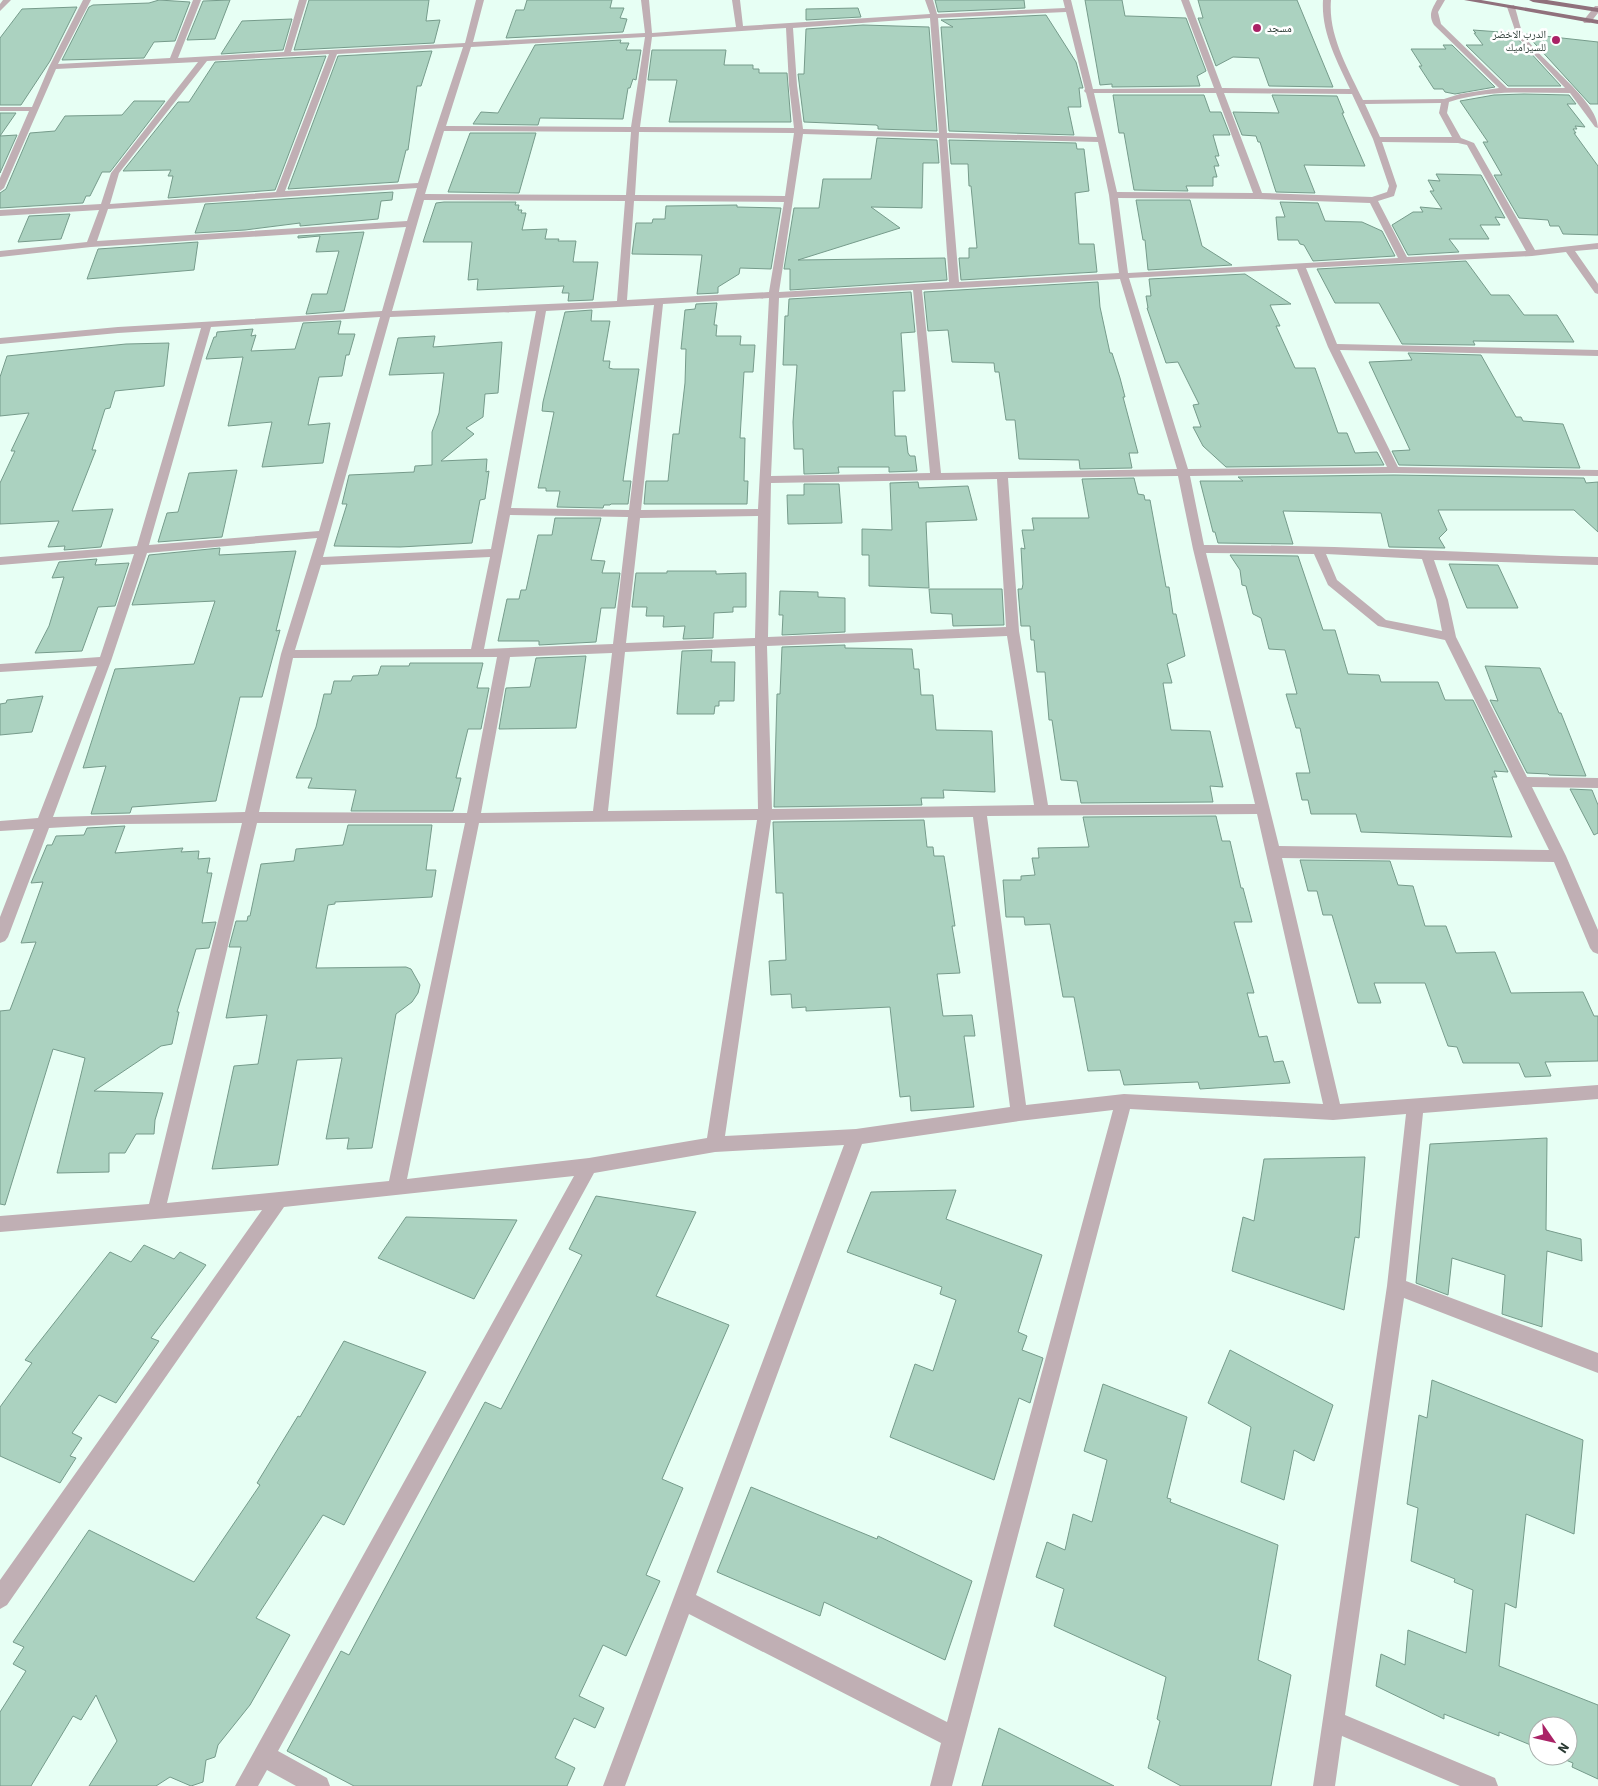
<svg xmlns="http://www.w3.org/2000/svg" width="1598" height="1786" font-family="'Source Sans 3','Noto Naskh Arabic',sans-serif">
	<rect width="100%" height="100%" fill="#e7fff4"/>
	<!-- building -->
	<path fill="#abd2c0" stroke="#769b8b" d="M159,0L190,2L175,41L154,42L144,58L62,60L89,7L93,5L149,3Z
		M230,0L215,39L187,40L203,1Z
		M309,0H429L426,21L440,20L434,43L294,50Z
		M527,0H612L610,8H624L620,18L627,19L623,32L506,38L516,10H524Z
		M935,0H1024L1025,8L938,12Z
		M1085,0H1122L1125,16H1128L1186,18L1206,71L1197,76L1200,86L1112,87V84L1100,85Z
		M1198,0H1297L1333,87L1269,86L1259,58L1233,57L1216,66L1198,18H1203Z
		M77,7L50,61L21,105H0V38L22,9Z
		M858,8L861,17L806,20V9Z
		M1046,15L1076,62L1083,88H1079L1081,107H1068L1074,135L949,131L941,27H953L941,20Z
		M292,19L283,50L221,54L242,21Z
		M863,25L929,27L937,131L878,129V126L876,125L804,122L798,74H804L806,29Z
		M1473,30L1514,33L1516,37L1561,86H1508L1466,45H1483L1474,33H1476Z
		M1526,34L1598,42V104H1590Z
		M621,40L620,43H629L626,50H641L636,80L633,79L630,88H628L623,119L540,118L538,125L473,124L481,112L498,113L535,45Z
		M1443,45H1452L1495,87L1455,94L1445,92L1443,89H1434L1419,66H1422L1411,49H1446Z
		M652,50H726L724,65H753V69H759V73H787L791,122H669L677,80H648Z
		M432,51L421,86H417L408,150H406L398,182L288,189L338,56Z
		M326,56L275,190L168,198L173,176H168L171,170L123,171L178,102H189L215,62Z
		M1524,94L1569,95L1576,104H1567L1585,127L1575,126L1577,129H1573L1576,133H1574L1598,166V235L1563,234L1559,226H1550L1548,220L1519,218L1494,175H1502L1483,142H1488L1460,101L1494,95Z
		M1113,95H1204L1210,112H1221L1230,135H1213L1219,156H1215L1219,166H1214L1217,177H1213V186H1186L1188,191L1134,190L1124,133H1119Z
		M1272,95L1337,96L1344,113H1342L1365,166L1304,165L1315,193L1276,192L1260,142H1258L1256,136L1242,135L1233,112L1279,113Z
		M134,101H165L110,172H102L90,196H86L83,203L0,208V193L6,189L30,133L55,131L65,116L122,115Z
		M0,113H16L0,136L17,135L0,173Z
		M470,133H536L519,193L448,192Z
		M877,138L937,140L939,163H923L922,208L871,207L900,228L798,260L945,258L947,280L790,290V269H784L794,208H819L823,179H871Z
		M949,140L1076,143L1077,149H1084L1089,191L1075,193L1079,244H1094L1097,272L961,280L959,258H969V248H977L971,186H969L968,164H951Z
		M1436,174L1481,175L1505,218L1495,217L1500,225H1480L1489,239H1449L1459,252L1408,255L1392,225L1413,212H1423L1420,207L1442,209L1430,191H1434L1428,180L1440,181Z
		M393,192L392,200L381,201L378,219L300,226V223L245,230L195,233L205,204Z
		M1136,200H1190L1202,246L1232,265L1148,270L1145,240H1143Z
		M444,202H516L515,205H519L518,210H522L521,213H526L522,230L547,229L545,239H559L558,241H576L573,262H598L593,300L568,301L569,293H562L564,286L477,290L478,279L468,280L472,242H423L436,203Z
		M1280,202L1318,203L1325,221L1362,222L1382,231L1395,256L1313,261L1304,245L1300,244L1298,240H1278L1276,217H1285Z
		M737,205V207L781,208L771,269L740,268L739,274L718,287V293L697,294L702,255L632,254L636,223H652L653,219H665L666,206Z
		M70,214L61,239L18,242L29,216Z
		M364,232L344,311L306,314L312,294H327L339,251L316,252L320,236L298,238V236Z
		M198,242L194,270L87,279L98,249Z
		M1466,261L1491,295H1509L1524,315H1557L1574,342L1473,341L1475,345L1402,344L1379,303H1335L1317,269Z
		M1245,274L1291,304L1270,305L1280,326H1276L1295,368H1315L1338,433H1347L1355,453L1377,452L1384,465L1226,467L1203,446L1193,427H1201L1193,405L1199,404L1178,362L1166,363L1147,308H1148L1146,296H1151L1149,279Z
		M1098,282L1100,307L1110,353H1112L1120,378L1125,397H1123L1138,453H1129L1132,468L1080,469L1079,460L1019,459L1015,420H1006L999,372H995L994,363L952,362L948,330L928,331L924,292Z
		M911,292L915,332L901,333L905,391H893L895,436H906L908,453L910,456H915L917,471L889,472V467H838L839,473L804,474L803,449H794L793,422L797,365H783L785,316H788L789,299Z
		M717,303L714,325H717L716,336H741L740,345H755L753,372H744L740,438H745L744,481H748L747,504H644L646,481H668L673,434H679L685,383L686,349H681L685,310L695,309L696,304Z
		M592,310L591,321H610L603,361H610L609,368L613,369H639L623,481H631L628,504H611L610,505H604L603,508L557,507L560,491H546V488H538L554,412L542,411L543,402L565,312Z
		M341,321L338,334H355L349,355H346L342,376L319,377L308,425L330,423L323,463L262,467L272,422L228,426L243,357L206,359L214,337H216L217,332L253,329L251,336L256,335L251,351L295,349L303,323Z
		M435,336L433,347L502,342L498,393L485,394L483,417L466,428L474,434L441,461L487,459L486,472L489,471L485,499L480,500L472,543L400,547L334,546L347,504H342L349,475L414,472L415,466L432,465V432L439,413L444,373L389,375L398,338Z
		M169,343L164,386L115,391L110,408L105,409L92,450H96L72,511L113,509L101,547L64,550L65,546L48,547L59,521L0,524V483L15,451H11L29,413L0,416V377L7,356L126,344Z
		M1408,353L1481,355L1516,417H1521L1523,421L1563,424L1580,468L1399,465L1392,451L1410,450L1369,362L1412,360Z
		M237,470L222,537L158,542L167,513L178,512L189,473Z
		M1394,475L1584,478L1586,483L1598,482V532L1574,510H1438L1447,530L1439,538L1445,548L1389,547L1381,513L1283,511L1293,544L1218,543L1215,532H1213L1200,481H1243L1238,477Z
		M1134,478L1138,494L1144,495L1145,500H1150L1166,587H1169L1173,614H1176L1185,656L1167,664L1172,683H1163L1171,730L1210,731L1223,787L1210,786L1213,802L1081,803L1077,781L1061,780L1052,720H1049L1045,672H1037L1034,640H1031L1030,626H1021L1018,589H1022L1023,584L1021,548L1025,549L1022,530H1034L1032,518H1089L1082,479Z
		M918,482L919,488L968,486L977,520L926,522L929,588L869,586V555H862V529L892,530L890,483Z
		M804,484H839L842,523L788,524L787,495H804Z
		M555,518H601L591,560L605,561L602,573H620L615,608H601L596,642L539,645V641H498L507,599H519L521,590H526L538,535H552Z
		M220,548L219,555L296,551L276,631L280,630L262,697H240L216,801L132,807L130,813L91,814L106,766L83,768L115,669L194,664L215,601L132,605L149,555Z
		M1230,555L1298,556L1323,630H1335L1348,674L1379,675L1381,682H1438L1445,700H1473L1508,772L1494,771L1497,777H1492L1512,837L1361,832L1356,814H1311L1308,800H1302L1296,773H1310L1300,728H1296L1286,694H1297L1285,650L1269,649L1261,618L1253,614L1246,586L1242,585L1240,570Z
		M97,559L95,565L129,563L115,606L98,607L82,651L35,653L49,626L64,577L52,578L59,562Z
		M1449,564L1498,565L1518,608H1467Z
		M667,571H716V574L746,573V607H733V612L714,613L713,638L683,639L685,626L663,627L664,616H646L647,607H632L636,573H667Z
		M929,589H1002L1004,625L953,626L952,614L931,613Z
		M780,591L818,592V597L845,598V632L782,635L783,615H779Z
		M845,645V648L912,649L914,669H919L921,695H933L936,730L992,731L995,792L943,790L944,798H921L922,805L774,807L777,694H780L782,647Z
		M712,650L711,662H735L734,701H719V706H715L714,714H677L682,651Z
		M586,656L576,728L499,729L506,688L530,687L536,658Z
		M410,663H483L477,688H489L481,729H468L456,778H461L453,811H351L356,790L308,788L312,778H296L316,727L324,694H331L334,681H351L353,676L378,675L381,666H409Z
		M1485,666L1540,668L1559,713H1561L1586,776L1549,775L1548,774L1527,773L1490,700L1498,701Z
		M43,696L32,732L0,735V704L6,703L7,700Z
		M1570,789L1592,790L1598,805V833L1594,835Z
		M1216,816L1222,841H1230L1241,888H1243L1252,922H1234L1254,993H1247L1259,1037L1267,1036L1274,1062L1283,1061L1290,1083L1200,1089L1198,1082L1124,1085L1120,1070L1088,1071L1074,997H1063L1050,924L1025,925L1024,917H1006L1003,880H1021V876L1035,875L1032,858H1039L1038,848L1089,847L1083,817Z
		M924,820L927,847H933L934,856H944L955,926H952L960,973L937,974L943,1016L972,1015L975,1036H964L974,1107L911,1111L910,1096L900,1097L890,1007L806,1011V1007L792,1008L791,994L771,995L769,961L786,960L783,893H776L773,822Z
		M348,825H432L426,870H436L432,897L335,902V904L328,905L316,968L406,967L411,969L420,985L418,993L412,1002L396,1014L372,1148L347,1149L349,1138L326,1139L342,1058L297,1060L278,1165L212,1169L234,1066L258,1064L267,1015L226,1018L241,947H229L236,921H247L248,916H250L261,864L294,861L296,849L343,845Z
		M125,826L115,853L183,848L181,852L199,851L198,859L210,858L207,873H212L202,923L216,922L209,948L196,949L177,1012H179L172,1044L161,1046L94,1091L163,1093L155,1120L154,1134H136L125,1153H109V1172L57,1173L85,1058L53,1049L5,1205L0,1204V1011L10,1010L36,942L21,943L43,882L31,883L47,845H52L56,836L84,835L87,828Z
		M1300,860L1390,861L1398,885L1413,886L1425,926H1446L1456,953L1495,952L1511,993L1583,992L1594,1016H1598V1061L1545,1062L1551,1076L1525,1077L1519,1063H1463L1457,1047L1448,1046L1425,983H1374L1381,1003H1358L1332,915H1323L1317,891H1308Z
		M1547,1138L1546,1230L1581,1239L1582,1261L1547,1251L1542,1327L1502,1314L1505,1275L1452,1258L1448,1295L1416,1283L1430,1144Z
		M1365,1157L1359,1238L1355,1237L1344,1310L1232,1271L1243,1217L1254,1221L1264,1159Z
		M956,1190L946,1219L1042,1255L1018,1332L1027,1336L1022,1350L1043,1358L1030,1403L1019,1398L994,1480L890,1437L915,1364L933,1371L956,1300L940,1294L942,1287L847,1252L871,1192Z
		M596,1196L696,1212L656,1296L729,1325L662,1479L683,1488L646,1575L660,1581L626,1656L603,1645L579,1696L604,1708L595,1728L574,1718L555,1758L575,1768L567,1786H354L287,1751L341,1651L349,1655L485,1402L501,1409L582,1255L569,1249Z
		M406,1217L517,1220L474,1299L378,1258Z
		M144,1245L174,1259L180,1252L206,1265L151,1338L159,1341L116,1403L99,1395L72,1433L82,1438L70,1456L76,1458L60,1483L0,1456V1407L32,1363L25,1360L110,1252L131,1262Z
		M344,1341L426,1372L344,1525L323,1515L256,1618L290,1635L250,1705L218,1745L215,1757L206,1760L203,1782L191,1786L170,1777L156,1786H89L117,1741L96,1695L81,1720L73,1716L31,1786H0V1712L26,1671L13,1664L24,1647L13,1642L89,1530L194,1582L260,1485L257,1483L298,1416L300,1417Z
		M1230,1350L1333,1405L1314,1461L1294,1450L1284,1500L1241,1482L1251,1427L1208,1403Z
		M1432,1380L1583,1440L1574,1534L1526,1514L1516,1608L1505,1603L1499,1666L1598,1705V1779L1572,1767L1573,1763L1556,1756H1568V1726H1538V1748L1499,1732V1736L1444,1714V1719L1376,1686L1381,1654L1405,1665L1408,1630L1466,1653L1473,1590L1454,1582L1455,1579L1411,1561L1418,1508L1407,1504L1419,1415L1427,1418Z
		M1103,1384L1187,1417L1167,1498L1171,1499L1170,1502L1278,1545L1258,1660L1291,1675L1271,1786H1181L1148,1768L1160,1721L1157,1719L1166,1677L1054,1626L1064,1589L1036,1577L1047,1542L1065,1550L1073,1514L1092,1522L1107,1460L1084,1451Z
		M751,1487L877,1539L878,1536L972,1581L945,1660L824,1602L820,1616L717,1572Z
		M999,1728L1114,1786H982Z"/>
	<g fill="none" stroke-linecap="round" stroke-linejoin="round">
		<!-- minor -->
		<path fill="#c0afb4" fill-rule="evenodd" d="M3,0H11L0,11V4Z
			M83,0H91L58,64L170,58L193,0H201L178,58L284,52L299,0H307L291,52L465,43L476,0H484L473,42L645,33L641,0H649L652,33L736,27L732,0H740L743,26L930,14L925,0H933L937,14L1065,8L1063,0H1071L1093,89L1214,88L1181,0H1189L1222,88L1350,89C1337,61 1321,32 1323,0H1331C1328,35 1348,69 1363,100L1444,99L1460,94L1499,88L1434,25C1428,15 1432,9 1437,0H1445L1438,12L1441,24L1507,88H1565L1517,36L1507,7L1514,5C1518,15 1519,26 1524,35C1539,60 1598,100 1598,128L1595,127L1570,93C1529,93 1488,89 1449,102L1447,113L1461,138L1474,143L1535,250L1598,243V249L1575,251L1598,284V294L1595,293L1566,252L1532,256L1306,268L1337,344L1598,350V356L1340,350L1398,467L1598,470V476L1394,473L1190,476L1204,545C1336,545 1467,553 1598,557V565L1434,560L1448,600L1456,637L1527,777L1598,778V788L1532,787L1566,856L1598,930V954L1593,952L1590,948L1554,862L1282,858L1340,1104L1598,1085V1099L1423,1113L1406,1281L1598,1353V1373L1404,1298L1345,1715L1495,1778L1498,1786H1460L1342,1736L1335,1786H1313L1387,1286L1406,1114L1333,1120L1130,1109L952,1786H930L941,1743L689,1614L625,1786H603L844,1145L715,1152L594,1173L278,1751L327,1778L330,1786H296L267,1770L258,1786H235L574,1176L284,1207L7,1605L0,1609V1580L262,1210L0,1232V1216L149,1204L242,823L119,824L49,828L8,937L5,941L0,943V917L34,829L0,831V821L38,818L97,666L0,672V664L100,657L134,554L0,565V557L137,546L201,328L118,333L0,344V338L118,327L382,311L406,227L91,247L0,257V251L87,242L99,210L0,216V210L101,204L111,173L198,62L56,69L4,188L0,191V178L29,111H0V107H32L49,67ZM1066,12L1085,89L1084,91L1086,93L1097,137L947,133L938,18ZM930,18L939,133L803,129L797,85L793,28ZM786,28L789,85L794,128L640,127L652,37ZM645,37L631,127L446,126L471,47ZM463,47L418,183L285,191L337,54ZM329,54L276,192L110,204L119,173L207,61ZM1094,93H1216L1253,193L1117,192ZM1224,93L1352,94L1373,139L1389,186L1387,192L1372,197L1262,193ZM1441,103L1439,113L1452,137H1380L1365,104ZM444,131L631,132L626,195L425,194ZM639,132L794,133L785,196L635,195ZM803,134L939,138L949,282L779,292ZM947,138L1098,142L1109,195L1119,273L959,282ZM1382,142L1458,143L1467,145L1526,251L1407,257L1378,201L1394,196L1397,186ZM417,188L407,221L97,241L108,209ZM1118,198L1258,199L1370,203L1398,258L1128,273ZM424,200L625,201L617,301L392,311ZM634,201L784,202L769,292L627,300ZM1297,269L1328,347L1387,467L1188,469L1129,278ZM1120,279L1177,469L941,473L922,290ZM913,290L930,473L771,476L779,298ZM769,298L758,509L641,510L663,304ZM654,305L629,510L511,508L546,311ZM536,311L491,549L323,557L390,317ZM380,317L319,531L149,545L211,327ZM1178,476L1193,549L1255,804L1048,805L1019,631L1008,478ZM997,479L1006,627L768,637L771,483ZM510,515L628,517L613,644L484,649ZM758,516L755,638L626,643L640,518ZM317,538L281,654L245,812L53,817L111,661L147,553ZM1206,553L1314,554L1328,585L1378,626L1445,640L1549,850L1279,846ZM1326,554L1422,559L1436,600L1442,631L1386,620L1337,580ZM490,557L471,649L295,650L321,565ZM1007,636L1034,805L772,809L767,646ZM755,646L758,809L608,811L625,652ZM612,653L593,811L481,813L510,657ZM497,657L467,813L259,812L293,658ZM1257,814L1323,1104L1124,1094L1026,1105L987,816ZM973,817L1010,1107L856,1129L725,1136L771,820ZM757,820L707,1138L589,1158L407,1179L479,823ZM257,823H465L389,1181L167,1203ZM1113,1110L947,1722L696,1595L862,1144L1019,1121Z
			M1595,6H1598V13L1590,23H1584L1583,21Z"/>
		<!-- major -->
		<path fill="#90717c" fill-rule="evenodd" d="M1464,0H1481L1598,20V24Z
			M1529,0H1547L1598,8V12L1533,2Z"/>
	</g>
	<!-- markers -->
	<g fill="#a26" stroke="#fff" stroke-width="2">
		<circle cx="1257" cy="28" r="5"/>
		<circle cx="1556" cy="40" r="5"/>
	</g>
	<g text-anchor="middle" stroke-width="5" stroke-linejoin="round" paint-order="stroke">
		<!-- far-poi labels -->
		<g font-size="11" fill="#2a3a33" stroke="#fff" text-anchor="start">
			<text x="1267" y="32">مسجد</text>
			<text x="1546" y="38" text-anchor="end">الدرب الاخضر<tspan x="1546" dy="13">للسيراميك</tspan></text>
		</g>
	</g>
	<!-- north arrow -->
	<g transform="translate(1553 1741) rotate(124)"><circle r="24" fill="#ffffff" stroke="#aab0ad"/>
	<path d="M0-4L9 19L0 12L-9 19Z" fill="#aa2266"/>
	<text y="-8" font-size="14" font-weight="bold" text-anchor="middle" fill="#2a3a33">N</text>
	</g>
</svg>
